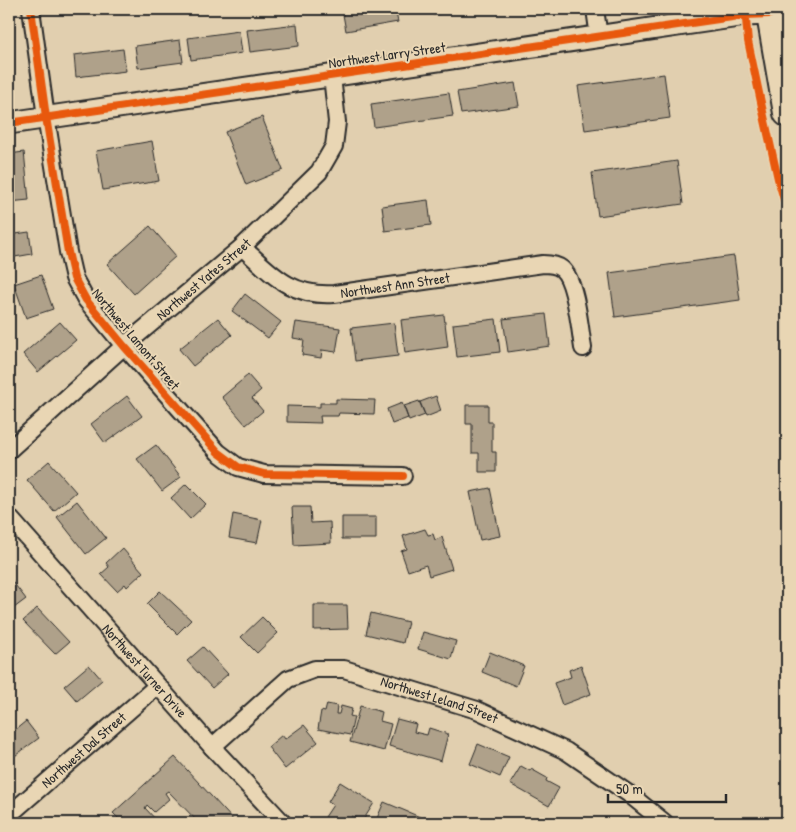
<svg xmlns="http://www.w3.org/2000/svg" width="796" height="832" font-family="'Patrick Hand',sans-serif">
	<rect width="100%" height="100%" fill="#e1cfaf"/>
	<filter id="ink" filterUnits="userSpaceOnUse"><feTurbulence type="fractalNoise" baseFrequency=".02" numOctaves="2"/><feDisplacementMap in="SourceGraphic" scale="10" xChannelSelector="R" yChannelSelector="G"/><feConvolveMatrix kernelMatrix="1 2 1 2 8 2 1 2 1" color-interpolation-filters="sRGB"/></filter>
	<g filter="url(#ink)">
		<!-- building -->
		<path fill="#afa18a" stroke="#2b2b2b" d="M342,9H395L398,22L346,31Z
			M432,9H456V11L433,15Z
			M297,24L299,46L250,52L247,30Z
			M239,31L242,53L191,60L188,38Z
			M180,40L183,62L138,68L135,46Z
			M123,49L126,71L76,77L74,55Z
			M664,74L670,118L585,130L578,86Z
			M515,83L519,106L461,114L457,92Z
			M449,93L453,116L374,127L371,104Z
			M262,117L283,170L246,185L225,132Z
			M152,141L159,181L103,190L96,151Z
			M24,152L29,200L9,202V154Z
			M677,161L683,204L598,216L592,173Z
			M428,200L431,225L385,231L382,206Z
			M150,226L176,256L134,294L107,264Z
			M29,232L32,254L9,258V235Z
			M734,256L740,300L615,317L609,273Z
			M41,275L53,309L26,318L14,284Z
			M245,294L281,322L268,338L232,311Z
			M546,314L550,346L508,352L503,319Z
			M444,315L448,347L405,353L401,320Z
			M218,318L232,335L193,366L179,349Z
			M496,319L500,352L457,357L453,324Z
			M60,322L76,340L38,372L23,354Z
			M296,322L340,328L336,352L322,350L321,358L302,355L304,340L293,338Z
			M394,323L398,356L355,361L351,328Z
			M248,375L261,390L252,398L263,411L246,425L222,397Z
			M127,396L142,416L105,443L91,424Z
			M436,396L441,411L426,417L420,402Z
			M336,399L375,400L374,414L339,413L338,416H320L321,423L287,422V406L320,407V403H336Z
			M419,401L425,415L409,421L404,406Z
			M402,403L408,418L392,424L387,409Z
			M466,405H488V422H492V452H496V472H479V453H472V424H466Z
			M156,445L181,477L162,491L137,459Z
			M49,461L76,492L54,511L27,480Z
			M186,484L206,504L190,519L171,498Z
			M490,488L500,536L480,540L470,492Z
			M77,501L106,538L86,554L57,517Z
			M292,507H310L311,523L330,522L331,543L294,545Z
			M233,514L262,520L257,543L229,538Z
			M342,517H376V539H342Z
			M425,529L428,535L433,534L435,540L442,537L452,569L429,576L426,565L408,571L401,551L407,549L403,536Z
			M122,548L143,572L127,587L125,584L117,591L101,574L109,567L106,563Z
			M9,577L26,599L10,611L9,609Z
			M160,591L191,620L177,634L147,604Z
			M314,605H347L348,629L314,630Z
			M37,608L69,642L55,654L23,621Z
			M371,613L408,622L403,643L366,634Z
			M262,617L278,633L257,653L241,637Z
			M423,632L456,641L451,659L418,649Z
			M203,647L228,674L212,688L187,661Z
			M490,652L524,666L516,686L482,672Z
			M89,665L102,680L77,701L64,686Z
			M581,665L591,694L562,705L554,683L571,677L569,670Z
			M327,704L337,706L336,714H339L341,706L352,709L350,716L354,717L350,735L318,729L321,711L325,712Z
			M360,706L382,712L380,721L391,724L384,751L350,742Z
			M397,719L416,724L414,732L427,735L429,728L448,734L441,761L389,746Z
			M26,721L39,738L12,758L9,754V735Z
			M304,725L318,742L285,769L268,747L282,735L285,739Z
			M478,744L509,757L500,777L470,764Z
			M175,757L236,823H199L168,791L165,793L169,799L154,812L147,805L145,808L159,823H123L113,813Z
			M521,766L530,771L531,769L547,778L546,781L559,788L549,806L510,784Z
			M340,782L374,803L362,822L352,816L347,823H335L325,817L333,805L328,802Z
			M384,802L420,817L418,823H375Z"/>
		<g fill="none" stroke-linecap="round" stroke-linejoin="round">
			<defs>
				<g id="minor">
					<path d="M31,9L46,117L68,252L74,278L86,300L124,346L218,452L238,467L264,474L403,476"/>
					<path d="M595,9L599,37"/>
					<path id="s1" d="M242,247C272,274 290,297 334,294L543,264C549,264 557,265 562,269C576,281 580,329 583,348"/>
					<path id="s2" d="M9,450L124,346L242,247L319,172L334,146L337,122L332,76"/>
					<path id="s3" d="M9,517L212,747L283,823"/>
					<path id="s4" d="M212,747L288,679L315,669H344L477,710L566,751L629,794L665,823"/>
					<path id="s5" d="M9,815L157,686"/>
				</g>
				<path id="tertiary" d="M9,123L746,15L769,14"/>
				<path id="primary" d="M769,9L787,113"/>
			</defs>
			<!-- minor casing -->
			<use href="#minor" stroke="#2b2b2b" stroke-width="20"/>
			<!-- tertiary casing -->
			<use href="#tertiary" stroke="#2b2b2b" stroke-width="25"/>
			<!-- primary casing -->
			<use href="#primary" stroke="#2b2b2b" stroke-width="30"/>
			<!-- minor -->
			<use href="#minor" stroke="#e9d6b4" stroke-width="16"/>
			<!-- tertiary -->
			<use href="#tertiary" stroke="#e9d6b4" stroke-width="21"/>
			<!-- primary -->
			<use href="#primary" stroke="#e9d6b4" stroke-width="26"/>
			<defs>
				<path id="cycleway" d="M31,9L46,117L68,252L74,278L86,300L124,346L218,452L238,467L264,474L403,476
					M745,9L748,41L762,107L778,179L787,210
					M9,123L746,15L769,14"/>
			</defs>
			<!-- cycleway casing -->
			<use href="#cycleway" stroke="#e9d6b4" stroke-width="11"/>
			<!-- cycleway -->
			<use href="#cycleway" stroke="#e8590c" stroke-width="8"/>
		</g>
	</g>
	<g text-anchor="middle" stroke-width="4" stroke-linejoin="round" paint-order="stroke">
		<!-- street labels -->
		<g font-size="14" fill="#2b2b2b" stroke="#e9d6b4">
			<text transform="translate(387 55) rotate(-8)" y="5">Northwest Larry Street</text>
			<text dy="5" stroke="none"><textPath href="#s2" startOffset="259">Northwest Yates Street</textPath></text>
			<text dy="5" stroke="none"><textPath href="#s1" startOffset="169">Northwest Ann Street</textPath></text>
			<text transform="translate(136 339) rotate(50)" y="5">Northwest Lamont Street</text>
			<text dy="5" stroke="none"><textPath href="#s3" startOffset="205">Northwest Turner Drive</textPath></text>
			<text dy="5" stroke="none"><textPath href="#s4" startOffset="260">Northwest Leland Street</textPath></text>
			<text dy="5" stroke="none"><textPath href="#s5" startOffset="99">Northwest Dal Street</textPath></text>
		</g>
	</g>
	<!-- margin -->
	<rect width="796" height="832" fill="none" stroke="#e9d6b4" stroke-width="30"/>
	<rect x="15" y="15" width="766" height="802" fill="none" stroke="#2b2b2b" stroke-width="2" filter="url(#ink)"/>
	<!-- scale -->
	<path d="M608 794v8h118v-8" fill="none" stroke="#2b2b2b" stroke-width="2.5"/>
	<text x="616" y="794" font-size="15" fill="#2b2b2b" stroke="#e9d6b4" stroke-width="4" paint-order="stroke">50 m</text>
</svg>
